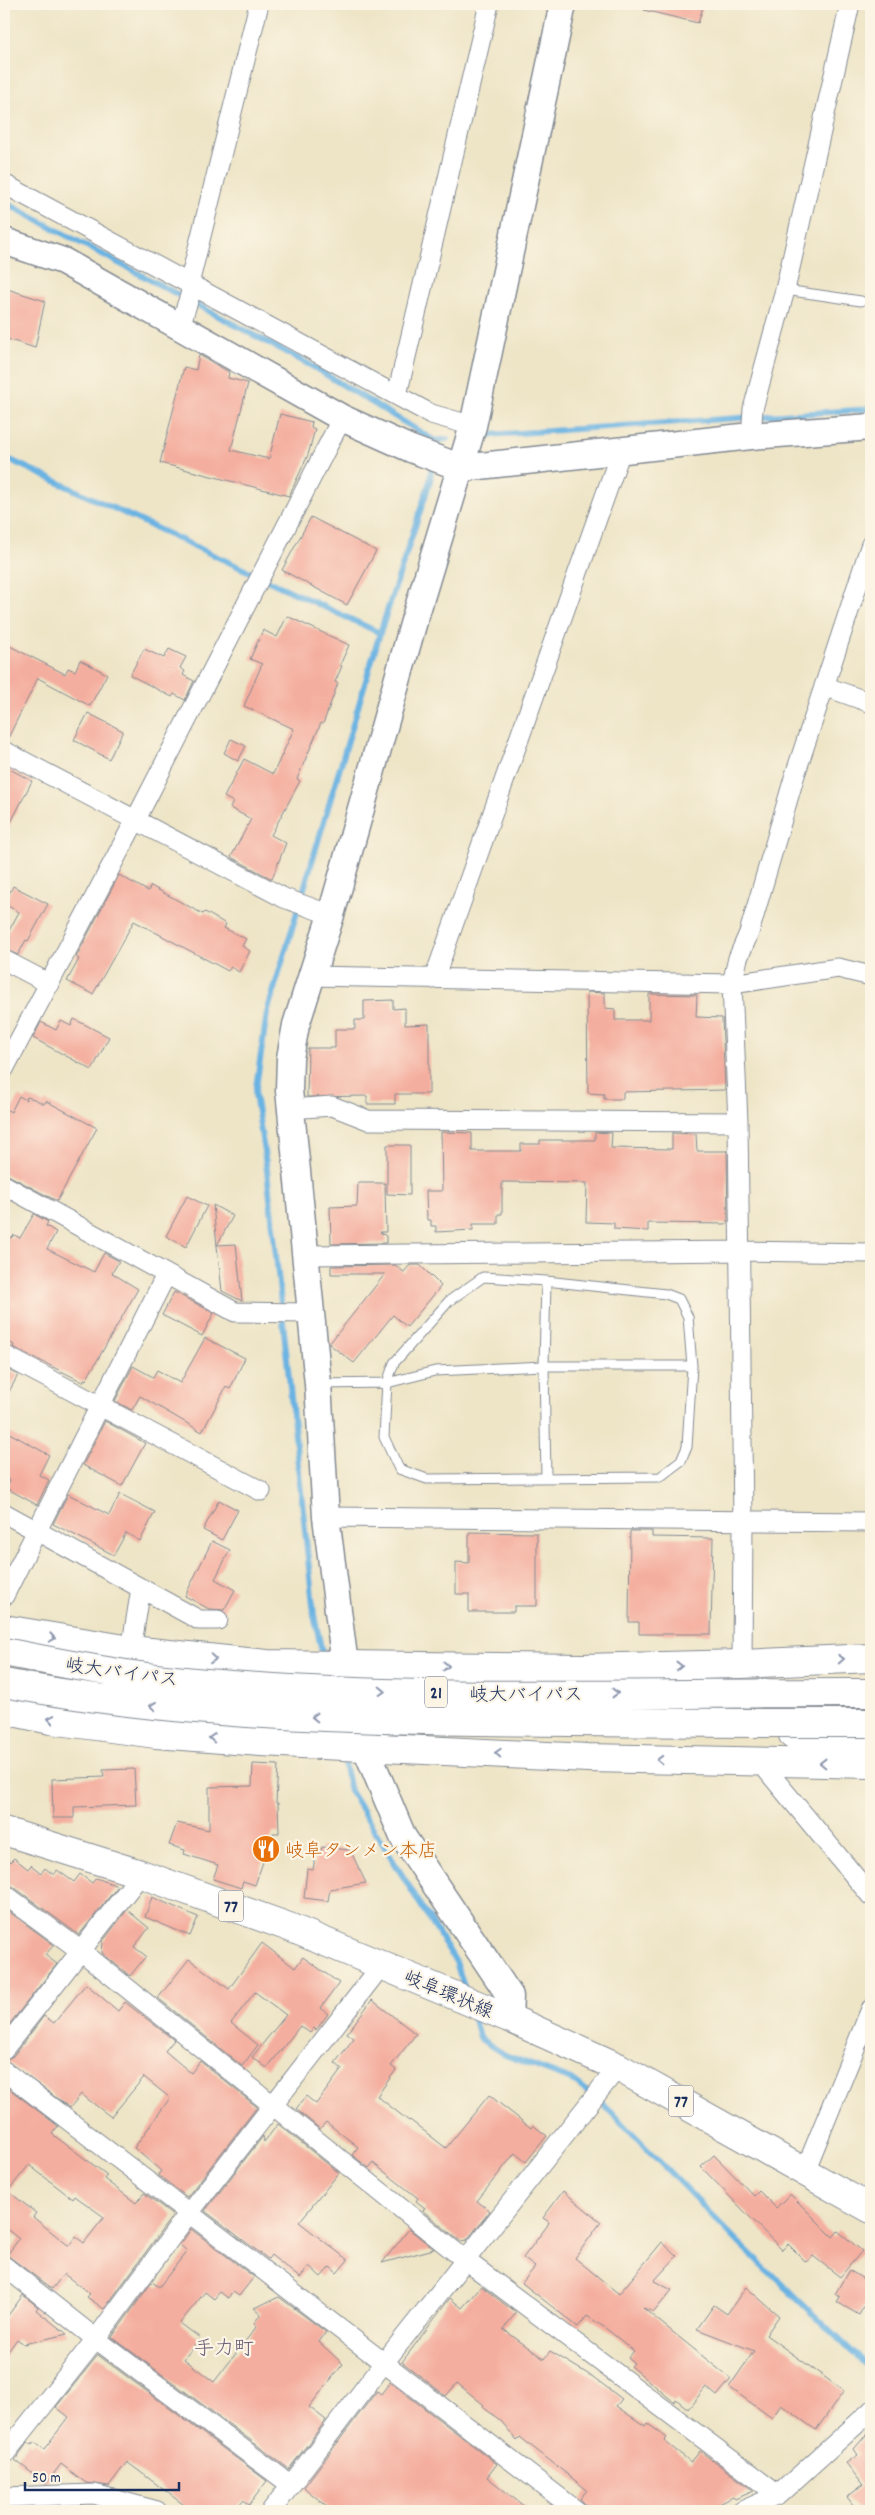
<svg xmlns="http://www.w3.org/2000/svg" width="875" height="2515" font-family="Dekko,'Klee One',sans-serif">
	<rect width="100%" height="100%" fill="#fcf5e5"/>
	<filter id="ink" filterUnits="userSpaceOnUse"><feTurbulence type="fractalNoise" baseFrequency=".02" numOctaves="2"/><feDisplacementMap in="SourceGraphic" scale="10" xChannelSelector="R" yChannelSelector="G"/><feConvolveMatrix kernelMatrix="1 2 1 2 8 2 1 2 1" color-interpolation-filters="sRGB"/></filter>
	<filter id="wash" filterUnits="userSpaceOnUse"><feTurbulence type="fractalNoise" baseFrequency=".0096" numOctaves="4" result="noise"/><feDisplacementMap in="SourceGraphic" scale="20" xChannelSelector="R" yChannelSelector="G"/><feGaussianBlur stdDeviation="1.12" result="paint"/><feColorMatrix in="noise" values="0 0 0 0 0 0 0 0 0 0 0 0 0 0 0 0 0 1.4 0 .05"/><feComposite in="paint" operator="in"/></filter>
	<g filter="url(#wash)">
		<rect width="100%" height="100%" fill="#eee5c7"/>
		<g fill="none" stroke-linecap="round" stroke-linejoin="round">
			<!-- stream -->
			<path stroke="#6bb3e2" stroke-width="6" d="M4,202L310,365L435,441L447,439
				M489,435L871,409
				M4,457L380,633
				M323,1657L314,1615L267,1170L255,1094L267,1013L380,633L430,481L432,462
				M342,1753L350,1791L456,1962L465,1990
				M472,2012L479,2038L505,2055L572,2080L603,2104L739,2243L871,2370"/>
		</g>
		<g id="blocks">
			<!-- building -->
			<path fill="#f4ae9f" fill-rule="evenodd" d="M645,4H704L698,23L644,10Z
				M4,288L45,301L35,348L4,338Z
				M199,355L229,372L228,378L248,383L231,450L269,459L280,414L312,422L311,427L315,429L308,455L289,496L160,463L184,367L196,370Z
				M311,517L376,551L347,605L282,570Z
				M287,616L349,645L340,665L342,666L335,682L338,683L323,724L321,723L297,779L300,781L271,835L286,843L272,879L231,857L251,819L230,808L233,802L224,797L244,759L273,774L294,729L244,706L262,664L250,659L263,630L277,637Z
				M4,643L65,674L68,668L75,671L80,660L107,674L90,706L38,678L7,740H4Z
				M144,649L164,658L169,649L186,657L180,668L185,671L183,675L194,681L185,700L174,694L172,697L130,675Z
				M88,713L123,731L109,759L74,740Z
				M231,739L246,746L238,761L224,753Z
				M4,766L32,781L4,836Z
				M119,875L148,891L151,886L203,914L205,912L226,924L224,928L246,939L242,946L250,951L239,972L231,967L228,971L134,921L93,994L67,981L79,959L76,957Z
				M13,886L48,904L28,941L26,940L18,955L4,949V940L19,912L4,904Z
				M587,992L605,993V1008L615,1009V1020H649V994L697,995L696,1017L722,1018L725,1090L623,1092V1099H604V1094L588,1093Z
				M393,1000V1009L405,1008V1025L429,1024V1094H395V1104H367V1096L307,1097L308,1048H335V1029H355V1020H364V1001Z
				M74,1019L109,1037L92,1070L33,1038L41,1022L56,1030L61,1021L71,1026Z
				M19,1096L26,1100L27,1097L34,1099L44,1104L46,1101L97,1128L57,1201L4,1173V1108L11,1112Z
				M441,1132L472,1133V1151H521V1144H540V1140H595V1132L612,1133L611,1148L672,1149V1133L696,1134L697,1151H727L728,1224L648,1223V1231L614,1229V1223L586,1222L587,1183L502,1182V1214H498V1224H473V1230L436,1232V1226H431V1220H427L426,1191H442Z
				M387,1145H410V1195L387,1194Z
				M358,1183H385L386,1232H380L386,1236V1243L331,1244L330,1207L357,1206Z
				M187,1196L207,1206L186,1247L166,1236Z
				M213,1205L233,1216L217,1245L236,1244L242,1301L222,1291L217,1246Z
				M34,1214L48,1222L46,1226L56,1232L47,1249L94,1272L104,1253L119,1261L112,1273L138,1289L86,1380L84,1379L83,1382L13,1347L14,1345L4,1339V1234L11,1238L14,1235L20,1238Z
				M395,1265L404,1272L410,1265H420L441,1286L407,1327L393,1315L354,1363L329,1344L385,1274H331V1266Z
				M174,1292L214,1313L202,1336L162,1315Z
				M205,1338L245,1358L230,1389L226,1387L202,1432L140,1396L132,1410L115,1401L133,1366L153,1377L157,1370L180,1383Z
				M4,1368L18,1375L4,1401Z
				M105,1421L145,1443L122,1486L83,1465Z
				M4,1430L49,1455L39,1475L49,1480L37,1505L6,1488L10,1481L4,1477Z
				M68,1494L109,1515L120,1494L155,1512L140,1541L126,1533L114,1555L53,1524Z
				M219,1500L238,1510L222,1540L203,1530Z
				M630,1531H652V1537L713,1538L711,1634H639V1622H629Z
				M469,1532L537,1533V1606H514V1612H469V1594H456V1562L469,1563Z
				M212,1541L230,1550L215,1579L235,1590L224,1610L209,1609L185,1596Z
				M253,1764L278,1765L276,1803H278L279,1833H273L255,1885L243,1881L241,1888L213,1879L218,1865L184,1854L185,1850L169,1845L177,1823L209,1830V1787L252,1786Z
				M134,1769L136,1805L74,1807V1818H53L52,1779L104,1777L103,1770Z
				M322,1847L350,1850L366,1883L330,1889L328,1901L304,1898L307,1869L313,1870L316,1851L321,1852Z
				M4,1857L10,1862L14,1858L28,1869L31,1865L41,1873L45,1868L54,1875L57,1870L74,1882L80,1874L92,1883L96,1878L118,1886L79,1935L11,1885L4,1883Z
				M152,1897L198,1917L190,1936L145,1917Z
				M4,1908L54,1945L45,1955L57,1964L4,2031Z
				M127,1910L149,1928L134,1947L146,1956L130,1976L102,1953L103,1941Z
				M262,1943L295,1968L303,1957L339,1983L321,2008L328,2014L316,2030L314,2028L310,2033L300,2026L267,2068L252,2057L286,2015L255,1992L231,2023L258,2045L242,2066L158,1998L189,1959L229,1989Z
				M86,1984L118,2011L125,2002L174,2040L165,2051L191,2073L200,2061L257,2107L187,2197L158,2175L161,2171L134,2148L170,2098L144,2077L111,2117L81,2094L70,2108L5,2060L13,2056L44,2016L54,2023Z
				M372,2000L416,2034L391,2066L396,2070L377,2096L409,2121L410,2120L446,2148L489,2095L531,2128L533,2125L547,2136L526,2162L515,2153L477,2201L490,2211L467,2240L460,2241L423,2211L425,2208L416,2201L418,2198L373,2163L369,2168L352,2155L358,2147L326,2122L320,2129L296,2109L306,2096L316,2104L342,2069L335,2063L354,2038L347,2033Z
				M4,2085L58,2126L52,2134L107,2175L104,2179L136,2203L144,2193L173,2215L104,2309L87,2297L90,2294L64,2274L52,2289L7,2255L19,2239L4,2227ZM29,2165L73,2199L75,2196L104,2217L84,2243L76,2237L69,2246L33,2217L36,2213L8,2191Z
				M278,2124L339,2173L299,2222L348,2260L337,2273L330,2267L321,2277L309,2266L300,2278L271,2255L268,2259L205,2211L263,2136L264,2142Z
				M714,2155L754,2196L759,2191L776,2208L790,2194L833,2237L838,2231L862,2251L840,2277L813,2256L806,2262L788,2244L782,2250L701,2167Z
				M563,2191L601,2222L575,2258L619,2294L662,2242L677,2256L654,2281L672,2290L654,2312L643,2308L731,2379L717,2396L706,2387L688,2409L676,2399L674,2402L631,2366L634,2363L628,2358L634,2351L604,2327L587,2316L578,2327L522,2283L535,2267L523,2258L547,2226L549,2222L543,2218Z
				M191,2229L254,2277L239,2296L233,2292L228,2298L220,2292L214,2299L205,2292L180,2323L200,2338L184,2359L214,2382L257,2326L254,2323L261,2314L254,2308L279,2297L326,2332L319,2342L343,2364L309,2407L326,2420L289,2469L112,2337L152,2282L159,2287L187,2251L180,2245Z
				M409,2229L434,2249L382,2263Z
				M849,2270L871,2284V2294L859,2315L837,2302L840,2297L835,2294Z
				M481,2286L516,2313L503,2329L544,2359L550,2351L593,2377L622,2399L616,2406L645,2426L647,2423L667,2438L664,2441L691,2462L700,2451L754,2491L735,2499L733,2497L706,2511H588L587,2506L580,2499L587,2490L520,2437L517,2440L501,2421L483,2407L484,2405L457,2383L446,2396L402,2362L450,2298L462,2308Z
				M746,2287L779,2316L766,2335L844,2391L816,2430L781,2405L772,2418L729,2387L754,2351L697,2329L714,2305L727,2314Z
				M23,2295L38,2307L36,2310L67,2334L24,2344L17,2339L4,2357V2321Z
				M98,2355L267,2481L249,2505L243,2500L234,2511H192L127,2462L109,2486L86,2483L61,2464L46,2484L15,2460L28,2442L32,2445L34,2442L44,2449L69,2417L56,2407Z
				M390,2382L497,2464L487,2477L530,2511H333L308,2491L304,2487L363,2409L377,2391L381,2394Z
				M4,2423L11,2428L4,2437Z
				M871,2429V2500L857,2510L847,2497L863,2485L846,2463L858,2455L854,2449Z"/>
		</g>
	</g>
	<g filter="url(#ink)">
		<use href="#blocks" fill-opacity="0" stroke="#848a92" stroke-width="1"/>
		<g fill="none" stroke-linecap="round" stroke-linejoin="round">
			<defs>
				<path id="lane" d="M785,290L861,301
					M483,1277L546,1281L666,1294L679,1299L688,1317L692,1366L687,1447L681,1461L660,1477L427,1479L399,1469L384,1437L387,1383L394,1363L449,1301Z
					M546,1281L544,1366L546,1478
					M321,1384L387,1383L435,1371L544,1366H692"/>
				<path id="street" d="M4,184L431,414L473,426
					M180,326L191,292L189,284L259,4
					M397,395L489,4
					M751,436L753,409L785,290L850,4
					M824,686L871,703
					M4,751L284,898L331,915
					M4,960L50,984
					M311,976L732,984L838,968L871,976
					M434,979L621,451
					M4,1069L135,821L342,418
					M290,1109L332,1106L368,1120L738,1122
					M4,1185L235,1312L309,1313
					M305,1255L739,1251L871,1253
					M4,1355L261,1491
					M4,1513L199,1620H218
					M326,1517L871,1522
					M4,1596L166,1275
					M131,1650L141,1588
					M742,1664L743,1521L738,1122L732,984L738,958L749,933L794,778L871,544
					M761,1763L871,1896
					M4,1894L81,1951L464,2259L778,2495
					M4,2049L141,1874
					M4,2071L577,2511
					M805,2171L871,2009
					M4,2266L96,2339L291,2485
					M4,2455L96,2339L189,2213L382,1965
					M4,2497L94,2494L157,2511
					M271,2511L383,2364L618,2067
					M742,2511L778,2495L871,2411"/>
				<path id="secondary" d="M4,241L63,261L342,418L411,449L462,468L751,436L871,427
					M509,2018L510,1996L403,1837L367,1751L345,1665L326,1517L318,1384L289,1090L290,1058L296,1025L331,915L414,621L473,426L563,4"/>
				<path id="primary" d="M4,1831L141,1874L289,1927L509,2018L618,2067L871,2209"/>
				<path id="highway" d="M4,1629L131,1650L267,1664L582,1668L742,1664L871,1658
					M4,1710L51,1720L156,1734L261,1742L588,1758L871,1764
					M793,1735L871,1739"/>
			</defs>
			<!-- lane casing -->
			<use href="#lane" stroke="#848a92" stroke-width="11"/>
			<!-- street casing -->
			<use href="#street" stroke="#848a92" stroke-width="21"/>
			<!-- secondary casing -->
			<use href="#secondary" stroke="#848a92" stroke-width="29"/>
			<!-- primary casing -->
			<use href="#primary" stroke="#848a92" stroke-width="30"/>
			<!-- highway casing -->
			<use href="#highway" stroke="#848a92" stroke-width="30"/>
			<!-- lane -->
			<use href="#lane" stroke="#fff" stroke-width="9"/>
			<!-- street -->
			<use href="#street" stroke="#fff" stroke-width="19"/>
			<!-- secondary -->
			<use href="#secondary" stroke="#fff" stroke-width="26"/>
			<!-- primary -->
			<use href="#primary" stroke="#fff" stroke-width="28"/>
			<!-- highway -->
			<use href="#highway" stroke="#fff" stroke-width="28"/>
			<defs>
				<path id="highway-bridge" d="M4,1652C54,1662 104,1672 155,1678C392,1704 633,1692 871,1693
					M4,1683C160,1713 319,1719 478,1721C609,1723 740,1723 871,1723"/>
			</defs>
			<!-- highway-bridge casing -->
			<use href="#highway-bridge" stroke="#848a92" stroke-width="30" stroke-linecap="butt"/>
			<!-- highway-bridge -->
			<use href="#highway-bridge" stroke="#fff" stroke-width="28"/>
		</g>
		<!-- one-way arrows -->
		<defs><path id="oneway-chevron" d="M-2-3.5L2.5 0L-2 3.5" fill="none" stroke-width="1.6" stroke-linecap="round" stroke-linejoin="round" transform="scale(1.25)"/></defs>
		<g stroke="#8d97ae">
			<use href="#oneway-chevron" transform="translate(52 1638) rotate(10)"/>
			<use href="#oneway-chevron" transform="translate(213 1659) rotate(5)"/>
			<use href="#oneway-chevron" transform="translate(841 1659) rotate(-3)"/>
			<use href="#oneway-chevron" transform="translate(446 1666) rotate(1)"/>
			<use href="#oneway-chevron" transform="translate(679 1666) rotate(-1)"/>
			<use href="#oneway-chevron" transform="translate(382 1691) rotate(2)"/>
			<use href="#oneway-chevron" transform="translate(615 1693)"/>
			<use href="#oneway-chevron" transform="translate(153 1706) rotate(-174)"/>
			<use href="#oneway-chevron" transform="translate(315 1717) rotate(-178)"/>
			<use href="#oneway-chevron" transform="translate(51 1719) rotate(-170)"/>
			<use href="#oneway-chevron" transform="translate(212 1738) rotate(-176)"/>
			<use href="#oneway-chevron" transform="translate(498 1753) rotate(-177)"/>
			<use href="#oneway-chevron" transform="translate(660 1760) rotate(-179)"/>
			<use href="#oneway-chevron" transform="translate(823 1763) rotate(-179)"/>
		</g>
	</g>
	<!-- icons -->
	<defs>
		<symbol id="restaurant-disc" viewBox="-11 -11 22 22"><circle r="9.5" fill="#e8710a" stroke="#fcf5e5"/><path d="M-5-6h1v4h1v-4h1v4h1v-4h1v5L-1.5 .5V6h-2V.5L-5-1ZM5-6V6H3V1.5H1.5Q1.5-4 5-6Z" fill="#fff"/></symbol>
	</defs>
	<g fill-rule="evenodd">
		<use href="#restaurant-disc" x="250" y="1833" width="32" height="32"/>
	</g>
	<g text-anchor="middle" stroke-width="4.5" stroke-linejoin="round" paint-order="stroke">
		<!-- shield labels -->
		<g fill="#fcf5e5" stroke="#5e6a86" stroke-width="1">
			<rect x="425" y="1676.5" width="22" height="31" rx="4"/>
			<rect x="218.5" y="1890.5" width="25" height="31" rx="4"/>
			<rect x="668.5" y="2085.5" width="25" height="31" rx="4"/>
		</g>
		<g font-size="18" font-weight="bold" fill="#1b2f5e">
			<text x="436" y="1698">21</text>
			<text x="231" y="1912">77</text>
			<text x="681" y="2107">77</text>
		</g>
		<!-- street labels -->
		<g font-size="19" fill="#1b2f5e" stroke="#fcf5e5">
			<text transform="translate(122 1671) rotate(8)" y="7">岐大バイパス</text>
			<text x="526" y="1700">岐大バイパス</text>
			<text transform="translate(449 1993) rotate(23)" y="7">岐阜環状線</text>
		</g>
		<!-- food labels -->
		<g font-size="19" fill="#c56008" stroke="#fcf5e5" text-anchor="start">
			<text x="285" y="1856">岐阜タンメン本店</text>
		</g>
		<!-- neighbourhood labels -->
		<g font-size="20" fill="#675b75" stroke="#fcf5e5">
			<text x="224" y="2354">手力町</text>
		</g>
	</g>
	<!-- margin -->
	<rect width="875" height="2515" fill="none" stroke="#fcf5e5" stroke-width="20"/>
	<!-- scale -->
	<path d="M25 2482v8h154v-8" fill="none" stroke="#1b2f5e" stroke-width="2.5"/>
	<text x="32" y="2482" font-size="15" fill="#1b2f5e" stroke="#fcf5e5" stroke-width="4" paint-order="stroke">50 m</text>
</svg>
